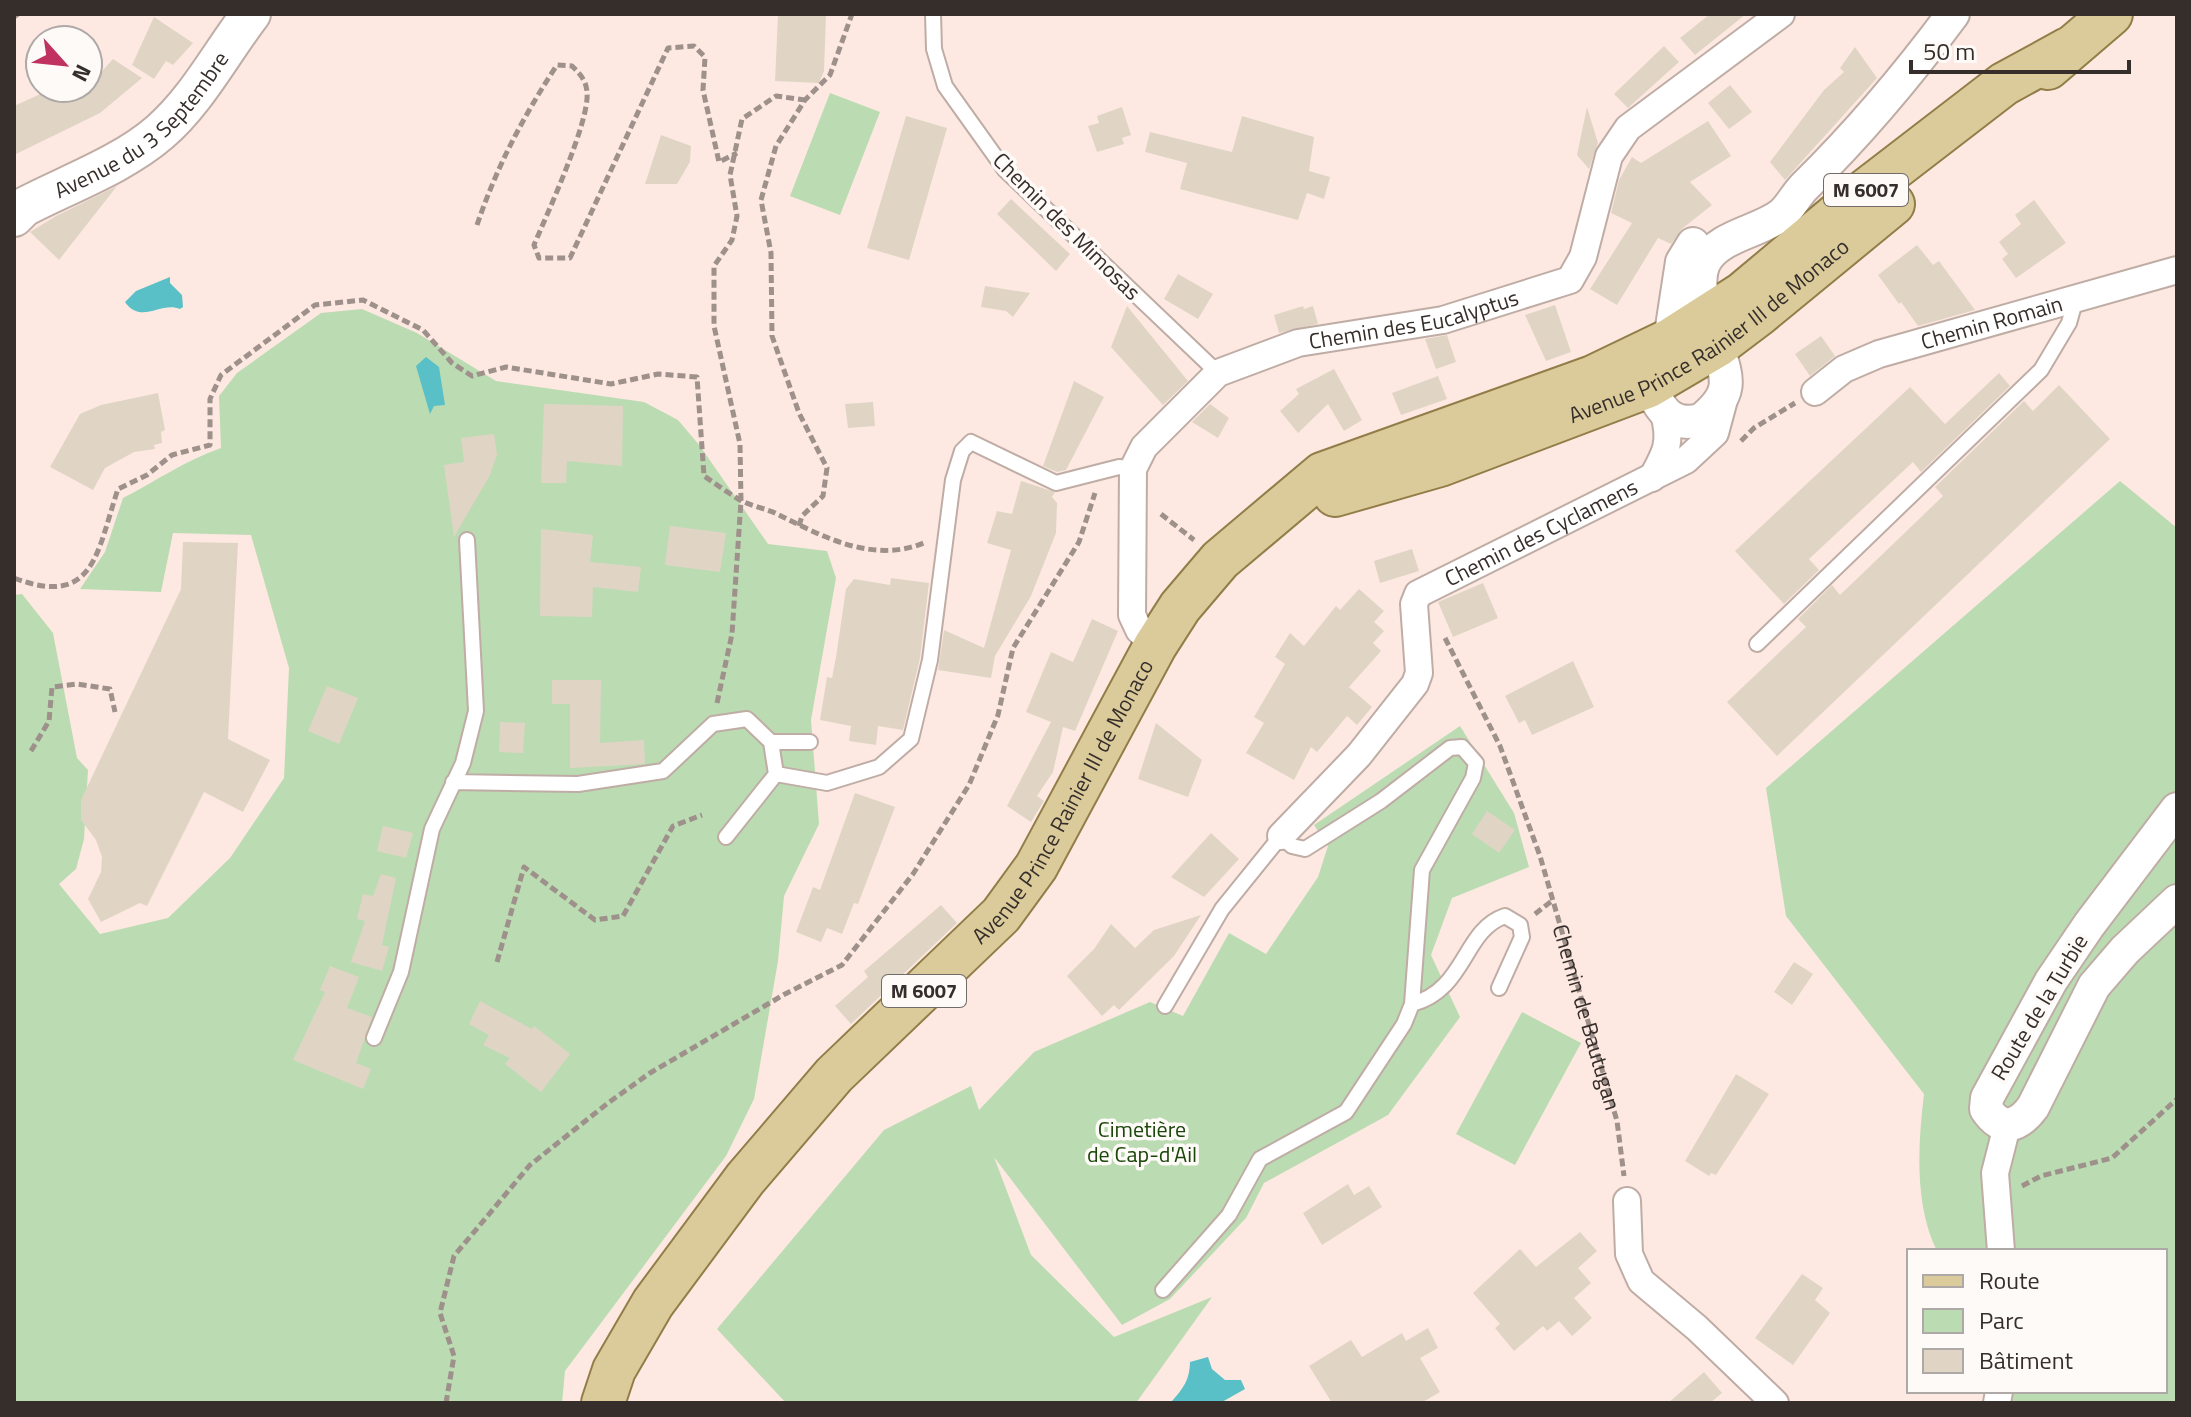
<svg xmlns="http://www.w3.org/2000/svg" width="2191" height="1417" font-family="'Titillium Web',sans-serif">
	<rect width="100%" height="100%" fill="#fde9e1"/>
	<!-- green -->
	<path fill="#bbdbb2" d="M830,93L880,112L840,215L790,196Z
		M362,309L417,333L496,381L644,402L678,420L700,446L768,544L827,551L836,578L811,720L819,824L784,896L778,961L754,1099L726,1156L565,1371L562,1403H14V595L22,594L53,633L77,758L88,770L84,839L76,869L59,884L100,934L168,918L230,858L284,778L289,668L251,535L173,533L161,592L80,589L105,552L123,498C156,481 186,460 221,448L219,396L237,373L321,313Z
		M2120,481L2177,528V1403H1993V1391H2165V1251H1937C1914,1205 1918,1144 1924,1094L1786,916L1766,788Z
		M1460,726L1514,813L1529,867L1452,898L1431,955L1460,1017L1388,1115L1264,1183L1246,1218L1170,1299L1122,1325L994,1157L1031,1255L1114,1337L1212,1297L1136,1403H786L717,1329L884,1130L971,1086L979,1110L1034,1052L1150,1002L1183,1016L1229,933L1266,954L1318,877L1328,846L1314,825Z
		M1522,1012L1581,1043L1515,1165L1456,1134Z"/>
	<!-- water -->
	<path fill="#58c0c6" d="M170,277V283L182,295L183,307L180,309C161,301 141,325 125,302L136,291Z
		M426,357L439,367L445,405L434,406L430,414L416,366Z
		M1208,1357L1212,1369L1225,1380H1241L1245,1389L1222,1402L1172,1401C1183,1389 1190,1379 1190,1362Z"/>
	<!-- building -->
	<path fill="#e0d5c5" d="M778,14H826L824,71L819,83L775,81Z
		M1710,14H1746L1695,55L1680,38Z
		M154,17L193,43L173,65L166,61L154,79L132,65Z
		M1664,46L1679,62L1628,108L1614,94Z
		M1855,47L1877,78L1785,180L1770,162L1824,90L1844,72L1840,68Z
		M113,59L142,78L100,113L14,155V106L47,91L52,99L71,90L76,100Z
		M1730,85L1752,112L1729,129L1708,103Z
		M1122,107L1131,135L1122,138L1124,144L1097,152L1088,126L1099,123L1097,116Z
		M1587,107L1598,143L1589,169L1577,155Z
		M906,116L947,128L909,260L867,248Z
		M1242,116L1314,137L1309,171L1330,177L1324,199L1307,193L1298,220L1180,189L1187,163L1145,152L1150,132L1232,152Z
		M1708,121L1731,156L1690,182L1712,205L1683,228L1671,244L1658,238L1617,305L1600,295L1590,289L1632,223L1611,213L1619,180L1632,157L1641,163Z
		M661,135L691,146L690,162L677,184H645Z
		M117,186L59,260L30,232L56,216Z
		M1011,199L1070,254L1056,271L997,214Z
		M2034,200L2066,243L2016,278L2002,259L2008,254L1999,242L2021,224L2015,215Z
		M1917,245L1933,265L1939,261L1975,310L1918,326L1901,302L1899,304L1878,275Z
		M1178,274L1213,294L1198,319L1164,299Z
		M985,286L1030,293L1013,317L1006,311L981,307Z
		M1555,305L1571,352L1546,361L1525,315Z
		M1127,306L1188,381L1163,405L1111,347Z
		M1303,306L1304,309L1313,306L1318,324L1279,333L1274,315Z
		M1447,335L1456,362L1436,369L1425,339Z
		M1821,336L1835,356L1810,376L1795,354Z
		M1334,369L1362,420L1344,431L1328,404L1298,433L1280,411L1299,394L1296,389Z
		M1999,373L2010,386L1921,472L1913,462L1809,559L1819,570L1784,604L1735,551L1910,387L1945,424Z
		M1438,376L1447,399L1401,415L1392,393Z
		M1074,381L1104,397L1066,470L1057,472L1043,466Z
		M2059,385L2110,439L1777,756L1727,702L1806,627L1798,619L1832,585L1840,595L1943,496L1935,487L2024,401L2033,411Z
		M158,393L165,430L161,432L162,443L154,445L155,449L134,452L105,468L93,490L50,467L80,414L101,405Z
		M873,402L875,426L848,428L845,404Z
		M544,404L623,406L622,466L567,461L566,483H541Z
		M1210,404L1229,418L1218,438L1192,422Z
		M494,434L497,454L490,475L454,537L444,465L464,462L461,438Z
		M1021,481L1055,492L1052,497L1057,503L1056,533L1031,596L995,656L991,678L938,670L944,630L984,648L1011,550L987,543L997,511L1012,514Z
		M670,526L726,533L720,572L665,565Z
		M541,529L593,535L590,562L641,567L638,592L593,587L592,617L540,616Z
		M183,542L238,543L228,739L270,760L243,812L204,792L147,906L140,903L101,922L88,899L101,872L102,857L96,840L81,820V800L181,589Z
		M1412,549L1419,571L1380,583L1374,561Z
		M891,578L929,583L920,658L903,730L878,726L876,745L849,741L851,726L820,720L827,677L832,678L836,657L846,589L854,579L890,585Z
		M1483,583L1498,618L1453,637L1438,602Z
		M1359,589L1384,611L1374,622L1384,631L1373,643L1381,651L1349,687L1372,707L1357,725L1347,716L1317,752L1311,747L1294,780L1246,753L1264,723L1254,717L1285,664L1275,657L1290,633L1304,646L1336,606L1340,610Z
		M1092,619L1118,631L1075,731L1063,727L1053,772L1037,796L1044,801L1031,822L1007,806L1051,722L1026,712L1051,652L1073,662Z
		M1573,661L1594,707L1532,735L1525,720L1519,723L1505,696Z
		M552,680H601L600,743L644,740L645,764L570,768V704H552Z
		M327,686L358,698L339,744L308,731Z
		M500,722L525,723L523,753L499,752Z
		M1156,723L1202,760L1188,797L1138,779Z
		M855,793L895,807L858,904L854,903L842,934L827,928L821,942L796,932L813,887L820,890Z
		M1487,811L1515,830L1499,853L1472,834Z
		M383,826L413,833L406,858L377,851Z
		M1211,833L1239,859L1204,897L1171,877Z
		M381,874L396,878L382,945L389,947L382,971L351,962L365,921L357,919L363,894L373,896Z
		M941,905L957,923L851,1024L835,1006L868,977L864,971Z
		M1201,915L1174,956L1119,1010L1114,1005L1102,1016L1067,976L1094,949L1111,924L1135,948L1154,930Z
		M1794,962L1813,974L1792,1005L1774,992Z
		M330,966L359,977L347,1008L372,1017L356,1063L371,1069L363,1089L293,1060L325,992L320,990Z
		M480,1001L532,1029L534,1026L570,1054L541,1092L505,1064L510,1058L483,1045L489,1035L469,1024Z
		M1736,1074L1769,1094L1716,1175L1711,1173L1709,1176L1685,1161Z
		M1348,1184L1354,1195L1369,1186L1382,1207L1322,1245L1303,1213Z
		M1580,1232L1597,1251L1578,1268L1591,1283L1574,1298L1592,1318L1572,1336L1559,1321L1547,1331L1543,1326L1514,1351L1495,1328L1500,1324L1473,1293L1520,1249L1536,1267Z
		M1802,1274L1823,1288L1815,1300L1830,1313L1793,1365L1755,1338Z
		M1428,1328L1438,1348L1420,1358L1440,1392L1421,1403H1332L1309,1366L1351,1340L1362,1357L1402,1333L1406,1341Z
		M1704,1372L1722,1393L1710,1403H1668Z"/>
	<g fill="none" stroke-linecap="round" stroke-linejoin="round">
		<defs>
			<path id="service" d="M933,14L934,49L945,86L1005,170L1218,373
				M1757,644L2041,370L2069,323L2076,298
				M771,742H810
				M453,782L578,784L663,771L713,724L747,719L771,742L776,774L827,783L879,767L911,739L930,660L953,480L962,451L971,442L1056,483L1119,467L1133,469
				M726,837L776,774
				M1165,1006L1222,909L1281,836L1292,846L1305,849L1381,801L1450,748L1462,747L1476,763L1473,778L1422,870L1412,1004
				M374,1038L401,972L432,829L463,763L476,711L467,540
				M1163,1290L1229,1215L1260,1159L1346,1112L1404,1024L1412,1004C1466,990 1463,930 1505,916L1520,925L1522,937L1499,988"/>
			<g id="minor">
				<path id="s2" d="M1815,392L1844,369L1879,354L2177,270"/>
				<path d="M1652,478C1666,453 1672,442 1664,414"/>
				<path id="s3" d="M1155,646L1139,630L1132,615L1133,469L1144,447L1218,373L1298,343L1443,320L1570,280L1583,257L1609,156L1628,128L1781,14"/>
				<path id="s4" d="M1281,836L1359,755L1415,684L1419,673L1414,604L1418,594L1686,460L1715,433L1726,392"/>
				<path d="M1627,1201L1629,1254L1641,1281L1697,1328L1775,1403"/>
				<path d="M2001,1251L1995,1173L2007,1126"/>
				<path d="M1997,1403L1999,1391"/>
			</g>
			<path id="tertiary" d="M1708,317C1703,300 1696,281 1704,263C1717,236 1759,232 1781,215C1790,208 1796,195 1804,187C1859,133 1907,76 1953,14
				M1670,340L1682,262L1693,244
				M1649,386C1661,410 1671,428 1701,420C1733,394 1729,381 1717,346
				M2177,809L2089,925L2051,981L1987,1098L1986,1109C2002,1133 2019,1126 2033,1107L2094,986L2125,950L2177,901"/>
			<g id="secondary">
				<path id="s5" d="M14,217L24,207C68,184 122,165 160,132C197,100 221,53 251,14"/>
			</g>
			<g id="primary">
				<path d="M2048,68L2111,14"/>
				<path id="s6" d="M1335,495L1440,465L1649,386L1717,346L1758,315L1893,204"/>
				<path id="s7" d="M603,1403L614,1370L653,1303L745,1179L834,1075L1001,915L1036,867L1155,646L1180,607L1220,560L1322,474L1593,377L1670,340L1742,294L1865,191L2004,84L2068,49"/>
			</g>
		</defs>
		<!-- service casing -->
		<use href="#service" stroke="#bfada5" stroke-width="18"/>
		<!-- minor casing -->
		<use href="#minor" stroke="#bfada5" stroke-width="30"/>
		<!-- tertiary casing -->
		<use href="#tertiary" stroke="#bfada5" stroke-width="36"/>
		<!-- secondary casing -->
		<use href="#secondary" stroke="#bfada5" stroke-width="42"/>
		<!-- primary casing -->
		<use href="#primary" stroke="#927d48" stroke-width="46"/>
		<!-- path -->
		<g stroke="#9e908a" stroke-width="5" stroke-dasharray="8 4" stroke-linecap="butt">
			<path d="M14,17L18,14"/>
			<path d="M477,225C497,166 523,117 557,65L572,66C580,74 586,80 587,92C590,121 547,214 534,245L539,258H570L668,48L694,46L705,57L703,90L719,162L737,153"/>
			<path d="M1741,441L1754,428L1795,403"/>
			<path d="M1161,514L1194,540"/>
			<path d="M799,526L802,516L823,496L827,468L799,413L772,336L771,253L761,200L776,146L805,100L830,75L852,14"/>
			<path d="M14,578C95,609 97,551 118,489L147,475L172,455L210,445V399L221,375L315,305L363,300L423,330L452,363L472,376L506,367L611,384L658,374L697,377L704,476C716,484 728,493 740,500C751,506 764,508 775,513C822,536 873,565 926,542"/>
			<path id="s1" d="M1445,638L1500,746L1540,856L1617,1121L1624,1176"/>
			<path d="M717,703L732,634L741,501L740,444L714,326V266L732,240L737,216L730,175L742,119L776,96L805,100"/>
			<path d="M31,751L49,721L52,687L77,684L110,689L115,712"/>
			<path d="M1535,914L1553,900"/>
			<path d="M497,962L524,867L595,920L623,916L673,826L702,815"/>
			<path d="M2022,1186L2041,1176L2112,1158L2177,1099"/>
			<path d="M446,1403L454,1356L440,1313L454,1256L530,1165L608,1103L650,1073L785,994L842,965L913,874L969,785L998,715L1013,648L1079,542L1095,493"/>
		</g>
		<!-- service -->
		<use href="#service" stroke="#fff" stroke-width="14"/>
		<!-- minor -->
		<use href="#minor" stroke="#fff" stroke-width="26"/>
		<!-- tertiary -->
		<use href="#tertiary" stroke="#fff" stroke-width="32"/>
		<!-- secondary -->
		<use href="#secondary" stroke="#fff" stroke-width="38"/>
		<!-- primary -->
		<use href="#primary" stroke="#dbcb9a" stroke-width="42"/>
	</g>
	<g text-anchor="middle" stroke-width="7" stroke-linejoin="round" paint-order="stroke">
		<!-- shield labels -->
		<g fill="#fefaf8" stroke="#726b68" stroke-width="2">
			<rect x="1824" y="174" width="84" height="32" rx="6"/>
			<rect x="882" y="975" width="84" height="32" rx="6"/>
		</g>
		<g font-size="20" font-weight="bold" fill="#362e2b">
			<text x="1866" y="197">M 6007</text>
			<text x="924" y="998">M 6007</text>
		</g>
		<!-- street labels -->
		<g font-size="22" fill="#362e2b" stroke="#fefaf8">
			<text dy="8" stroke="none"><textPath href="#s5" startOffset="160">Avenue du 3 Septembre</textPath></text>
			<text transform="translate(1067 226) rotate(45)" y="8">Chemin des Mimosas</text>
			<text dy="8" stroke="none"><textPath href="#s3" startOffset="518">Chemin des Eucalyptus</textPath></text>
			<text dy="8" stroke="none"><textPath href="#s2" startOffset="192">Chemin Romain</textPath></text>
			<text dy="8" stroke="none"><textPath href="#s6" startOffset="412">Avenue Prince Rainier III de Monaco</textPath></text>
			<text dy="8" stroke="none"><textPath href="#s4" startOffset="432">Chemin des Cyclamens</textPath></text>
			<text dy="8" stroke="none"><textPath href="#s7" startOffset="764">Avenue Prince Rainier III de Monaco</textPath></text>
			<text transform="translate(2039 1007) rotate(-59)" y="8">Route de la Turbie</text>
			<text dy="8" stroke="none"><textPath href="#s1" startOffset="406">Chemin de Bautugan</textPath></text>
		</g>
		<!-- park labels -->
		<g font-size="22" fill="#194609" stroke="#fefaf8">
			<text x="1142" y="1137">Cimetière<tspan x="1142" dy="25">de Cap-d'Ail</tspan></text>
		</g>
	</g>
	<!-- border -->
	<rect width="2191" height="1417" fill="none" stroke="#362e2b" stroke-width="32"/>
	<!-- legend -->
	<rect x="1907" y="1249" width="260" height="144" fill="#fefaf8" stroke="#aea8a6" stroke-width="2"/>
	<rect x="1923" y="1275" width="40" height="12" fill="#dbcb9a" stroke="#aea8a6" stroke-width="2"/>
	<text x="1979" y="1289" font-size="24" fill="#362e2b">Route</text>
	<rect x="1923" y="1309" width="40" height="24" fill="#bbdbb2" stroke="#aea8a6" stroke-width="2"/>
	<text x="1979" y="1329" font-size="24" fill="#362e2b">Parc</text>
	<rect x="1923" y="1349" width="40" height="24" fill="#e0d5c5" stroke="#aea8a6" stroke-width="2"/>
	<text x="1979" y="1369" font-size="24" fill="#362e2b">Bâtiment</text>
	<!-- north arrow -->
	<g transform="translate(64 64) rotate(117)"><circle r="38" fill="#fefaf8" stroke="#aea8a6" stroke-width="2"/>
	<path d="M0-6L14 30L0 20L-14 30Z" fill="#c03260"/>
	<text y="-12" font-size="22" font-weight="bold" text-anchor="middle" fill="#362e2b">N</text>
	</g>
	<!-- scale -->
	<path d="M1911 60v12h218v-12" fill="none" stroke="#362e2b" stroke-width="4"/>
	<text x="1923" y="60" font-size="24" fill="#362e2b" stroke="#fefaf8" stroke-width="6" paint-order="stroke">50 m</text>
</svg>
